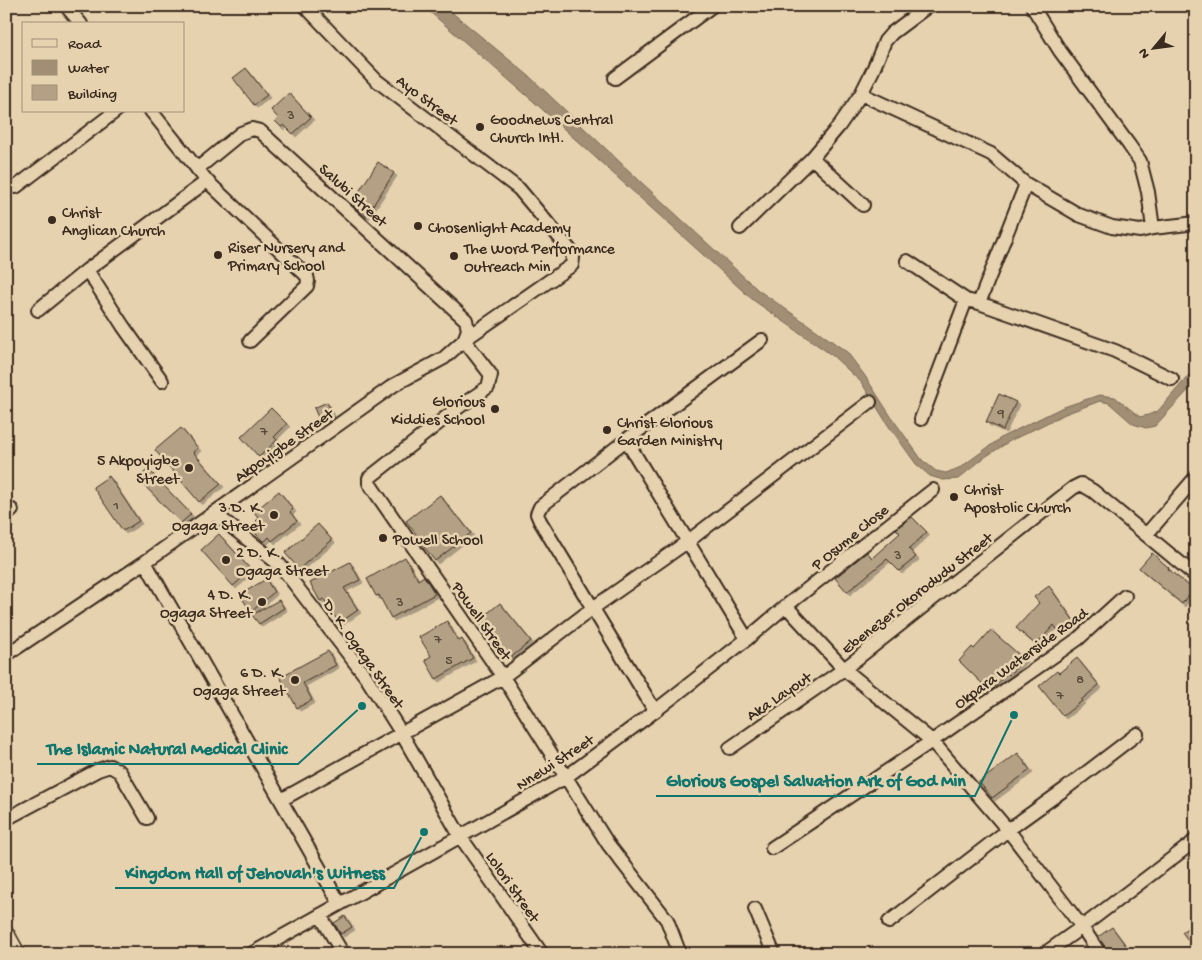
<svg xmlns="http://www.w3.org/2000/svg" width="1202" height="960" font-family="'Gochi Hand',sans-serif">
	<defs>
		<filter id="shadow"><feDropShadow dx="3" dy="3" stdDeviation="0" flood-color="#0004"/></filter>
	</defs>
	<rect width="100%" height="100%" fill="#e7d2b0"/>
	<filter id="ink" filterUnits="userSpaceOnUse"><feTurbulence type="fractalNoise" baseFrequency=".02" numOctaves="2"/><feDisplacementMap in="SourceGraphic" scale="10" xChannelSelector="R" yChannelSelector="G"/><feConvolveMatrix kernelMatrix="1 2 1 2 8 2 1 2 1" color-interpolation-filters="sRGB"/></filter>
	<g filter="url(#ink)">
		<!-- water -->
		<path fill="#a18e74" stroke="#786652" d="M423,6H444L529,76L641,182L758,290L819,332L847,352L865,376L892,418L922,460L936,471L946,473L961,467L1002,437L1061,408L1099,395L1115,397L1140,417L1148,415L1158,411L1189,375L1196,372V382L1155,426L1146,428L1133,424L1109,403L1100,401L1065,414L1010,441L985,457L958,479L943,480L930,476L916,464L888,425L861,382L833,356L753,300L533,101Z"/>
		<!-- building -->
		<path fill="#b4a185" stroke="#3b2a1e" filter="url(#shadow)" d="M246,68L267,95L254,105L233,78Z
			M289,93L311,117L293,134L284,125L281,127L275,121L278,118L271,110Z
			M378,162L394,173L366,216L351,204Z
			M999,394L1016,402L1003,430L986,422Z
			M327,402L334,418L321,424L314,408Z
			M271,408L287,424L274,437L277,440L259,457L241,437Z
			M181,428L198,448L193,452L221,484L199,502L155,450Z
			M148,469L191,514L181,523L138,479Z
			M109,476L139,521L123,531L93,487Z
			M279,491L293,509L290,512L297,521L272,541L269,537L264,542L253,531L259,524L256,521L259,518L254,512Z
			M440,495L456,516L457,515L471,533L435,561L421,543L422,542L406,521Z
			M912,517L927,532L909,549L916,557L899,571L887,559L847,592L835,578L867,552L872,558L900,533L896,529Z
			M318,524L332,540L299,569L285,553Z
			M219,534L251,570L233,586L201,550Z
			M1152,553L1169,568L1168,569L1193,589L1182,604L1139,568Z
			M405,557L418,580L424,576L435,594L391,618L379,595L376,596L367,579Z
			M350,562L360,580L344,588L358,610L339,623L324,599L320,601L310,583Z
			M266,579L274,592L251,612L240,595Z
			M1049,586L1074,621L1059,632L1054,625L1036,645L1016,628L1039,603L1034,597Z
			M279,600L284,608L259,624L252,615Z
			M500,603L531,641L509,659L478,621Z
			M447,621L458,641L462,639L473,658L436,679L425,660L431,656L419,637Z
			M991,630L1024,659L1009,675L1007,673L990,691L959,661L972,647L974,649Z
			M328,651L336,665L303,683L312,700L297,708L280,677Z
			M1077,658L1099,685L1081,700L1082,701L1063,716L1039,686L1057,671L1059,673Z
			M1018,753L1030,770L992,798L979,782Z
			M345,916L352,927L341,934L334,923Z
			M1196,922V951L1182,932Z
			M1112,927L1132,954H1108L1107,949L1098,937Z"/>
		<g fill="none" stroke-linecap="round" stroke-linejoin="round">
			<defs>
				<path id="street" d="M66,6L81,24
					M1032,6L1060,51L1129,145L1140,161L1148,192L1153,228
					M615,78L712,6
					M861,94L991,154L1026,184L1079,215L1112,227L1140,231L1153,228L1196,223
					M151,111L207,181L307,276L308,281L307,286L250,341
					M812,158L863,205
					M197,169L241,133L252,129L260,131L466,320L468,330L464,340L491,375L488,387L459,407L369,478V483L503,677L608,844L667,920L680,954
					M16,187L116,111
					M740,228L812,158L839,126L861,94L873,70L885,41L892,33L928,6
					M907,261L966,300L979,303L1115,351L1172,379
					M87,270L123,326L162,381
					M979,303L1026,184
					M38,310L87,270L207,181
					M921,419L966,300
					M626,440L747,639
					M214,513L280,565L366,677L402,734L460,836L542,954
					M6,515L12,510
					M1146,535L1196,477
					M145,562L340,904
					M786,606L844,669L932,741L1008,830L1082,927L1100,954
					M6,655L145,562L394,385L444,358L464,340L572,265L573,258L570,250L519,189L376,80L305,6
					M655,711L540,521L537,514L540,507L626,440L762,340
					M730,748L844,669L1073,488L1081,484L1093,491L1196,576
					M281,800L503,677L593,608L687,542L870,402
					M6,819L98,770L110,766L120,772L147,818
					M772,848L932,741L1078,639L1125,596
					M755,909L774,954
					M320,915L343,954
					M889,922L1008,830L1065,789L1137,734
					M251,954L566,777L655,711L747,639L786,606L933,490
					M1044,954L1082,927L1191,844L1196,839"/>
				<path id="secondary" d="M6,936L16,954"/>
			</defs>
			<!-- street casing -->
			<use href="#street" stroke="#3b2a1e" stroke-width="16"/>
			<!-- secondary casing -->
			<use href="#secondary" stroke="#3b2a1e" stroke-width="21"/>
			<!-- street -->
			<use href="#street" stroke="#e7d2b0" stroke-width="12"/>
			<!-- secondary -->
			<use href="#secondary" stroke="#e7d2b0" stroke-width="18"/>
		</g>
	</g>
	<!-- markers -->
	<g fill="#3b2a1e" stroke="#e7d2b0" stroke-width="2">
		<circle cx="480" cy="127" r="5"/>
		<circle cx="52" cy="220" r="5"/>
		<circle cx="418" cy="226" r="5"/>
		<circle cx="218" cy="255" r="5"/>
		<circle cx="454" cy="256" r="5"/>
		<circle cx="495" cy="409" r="5"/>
		<circle cx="607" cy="430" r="5"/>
		<circle cx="189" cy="468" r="5"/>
		<circle cx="954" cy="497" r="5"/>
		<circle cx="274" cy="515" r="5"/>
		<circle cx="383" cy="538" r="5"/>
		<circle cx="226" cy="560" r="5"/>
		<circle cx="262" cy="602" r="5"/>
		<circle cx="295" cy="680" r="5"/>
	</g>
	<g text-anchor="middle" stroke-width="5" stroke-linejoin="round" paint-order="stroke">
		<!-- number labels -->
		<g font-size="14" fill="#594838">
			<text x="291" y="119">3</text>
			<text x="1001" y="417">9</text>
			<text x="264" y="435">7</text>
			<text x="116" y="509">1</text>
			<text x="898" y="559">3</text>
			<text x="400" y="606">3</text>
			<text x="438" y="643">7</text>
			<text x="449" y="664">5</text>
			<text x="1080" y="683">8</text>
			<text x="1060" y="699">7</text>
		</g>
		<!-- street labels -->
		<g font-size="16" fill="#3b2a1e" stroke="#e7d2b0">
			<text transform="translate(428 99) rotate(37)" y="6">Ayo Street</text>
			<text transform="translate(354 194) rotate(42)" y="6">Salubi Street</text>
			<text transform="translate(283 444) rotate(-35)" y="6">Akpoyigbe Street</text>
			<text transform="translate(849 536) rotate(-39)" y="6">P Osume Close</text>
			<text transform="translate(916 592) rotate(-38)" y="6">Ebenezer Okorodudu Street</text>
			<text transform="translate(483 620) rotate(55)" y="6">Powell Street</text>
			<text transform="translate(365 653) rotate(55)" y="6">D. K. Ogaga Street</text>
			<text transform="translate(1020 657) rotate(-36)" y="6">Okpara Waterside Road</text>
			<text transform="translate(778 695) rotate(-34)" y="6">Aka Layout</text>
			<text transform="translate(554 761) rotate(-33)" y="6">Nnewi Street</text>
			<text transform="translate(514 886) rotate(55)" y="6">Lolori Street</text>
		</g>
		<!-- poi labels -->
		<g font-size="16" fill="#3b2a1e" stroke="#e7d2b0" text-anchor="start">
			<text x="490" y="124">Goodnews Central<tspan x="490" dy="18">Church Intl.</tspan></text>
			<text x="62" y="217">Christ<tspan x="62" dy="18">Anglican Church</tspan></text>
			<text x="428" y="232">Chosenlight Academy</text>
			<text x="228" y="252">Riser Nursery and<tspan x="228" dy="18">Primary School</tspan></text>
			<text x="464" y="253">The Word Performance<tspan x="464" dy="18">Outreach Min</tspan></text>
			<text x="485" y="406" text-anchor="end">Glorious<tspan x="485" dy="18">Kiddies School</tspan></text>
			<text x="617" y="427">Christ Glorious<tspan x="617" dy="18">Garden Ministry</tspan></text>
			<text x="179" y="465" text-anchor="end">5 Akpoyigbe<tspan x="179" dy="18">Street</tspan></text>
			<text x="964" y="494">Christ<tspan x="964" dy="18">Apostolic Church</tspan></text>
			<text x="264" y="512" text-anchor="end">3 D. K.<tspan x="264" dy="18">Ogaga Street</tspan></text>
			<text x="393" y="544">Powell School</text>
			<text x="236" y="557">2 D. K.<tspan x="236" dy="18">Ogaga Street</tspan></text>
			<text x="252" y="599" text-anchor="end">4 D. K.<tspan x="252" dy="18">Ogaga Street</tspan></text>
			<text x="285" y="677" text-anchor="end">6 D. K.<tspan x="285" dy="18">Ogaga Street</tspan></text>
		</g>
	</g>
	<!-- callouts -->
	<path fill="none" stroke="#0f766e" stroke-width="2" d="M362 706L298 764H37M1014 715L975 796H656M424 832L394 888H115"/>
	<g fill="#0f766e" stroke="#e7d2b0" stroke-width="2">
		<circle cx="362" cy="706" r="5"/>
		<circle cx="1014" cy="715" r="5"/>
		<circle cx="424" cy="832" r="5"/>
	</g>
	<g font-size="18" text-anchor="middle" font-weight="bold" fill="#0f766e" stroke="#e7d2b0" stroke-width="5" stroke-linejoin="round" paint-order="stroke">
		<text x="167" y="754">The Islamic Natural Medical Clinic</text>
		<text x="816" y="786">Glorious Gospel Salvation Ark of God Min</text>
		<text x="255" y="878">Kingdom Hall of Jehovah's Witness</text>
	</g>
	<!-- margin -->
	<rect width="1202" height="960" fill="none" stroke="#e7d2b0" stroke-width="25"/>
	<rect x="12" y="12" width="1177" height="935" fill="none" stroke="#3b2a1e" stroke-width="2" filter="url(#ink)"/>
	<!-- legend -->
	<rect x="22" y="22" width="162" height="90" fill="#e7d2b0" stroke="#a28f76"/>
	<rect x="32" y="39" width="25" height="8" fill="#e7d2b0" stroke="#a28f76"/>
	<text x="68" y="48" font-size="15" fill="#3b2a1e">Road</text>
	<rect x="32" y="60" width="25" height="15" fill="#a18e74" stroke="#a28f76"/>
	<text x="68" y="72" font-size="15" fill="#3b2a1e">Water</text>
	<rect x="32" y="85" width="25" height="15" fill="#b4a185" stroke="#a28f76"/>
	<text x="68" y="98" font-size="15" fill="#3b2a1e">Building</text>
	<!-- north arrow -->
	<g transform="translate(1154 48) rotate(241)" stroke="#e7d2b0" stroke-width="4" paint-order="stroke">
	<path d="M0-4L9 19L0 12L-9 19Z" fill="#3b2a1e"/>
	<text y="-8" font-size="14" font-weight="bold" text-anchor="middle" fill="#3b2a1e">N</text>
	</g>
</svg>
